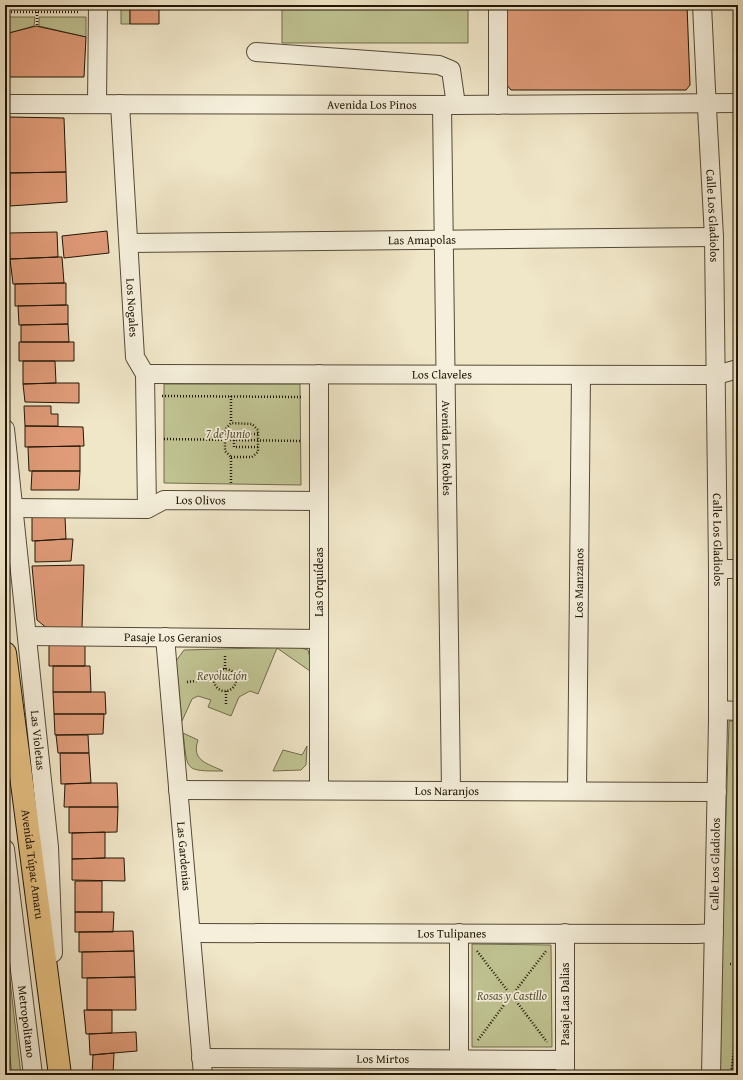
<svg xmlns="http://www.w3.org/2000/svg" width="743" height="1080" font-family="'Gentium Book Plus',serif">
	<rect width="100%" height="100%" fill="#f0e6c8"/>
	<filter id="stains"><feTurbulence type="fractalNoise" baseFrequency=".005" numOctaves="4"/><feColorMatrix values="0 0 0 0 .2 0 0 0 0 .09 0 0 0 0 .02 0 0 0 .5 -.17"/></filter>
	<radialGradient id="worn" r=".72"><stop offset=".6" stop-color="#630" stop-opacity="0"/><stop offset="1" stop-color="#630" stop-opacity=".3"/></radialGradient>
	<!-- green -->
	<path fill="#c0c392" stroke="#706c4c" d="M121,5H130V24H121Z
		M282,5H468V43H282Z
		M5,17H35L34,26L9,33L8,39H5Z
		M39,17H86V37L39,26Z
		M164,384H300L301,485L164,483Z
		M298,647L308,650L310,658V671L277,648L258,694L250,691L239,697L231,716L208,707L211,700L198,696L192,699L182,721L176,661L184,650Z
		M729,721H738V1013L731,1075H718Z
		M183,733L198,740C191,761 207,763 223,771C183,771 188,771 183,733Z
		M307,746L306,765L301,770L273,771L283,750L302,755Z
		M5,938L21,1075H12L5,1016Z
		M472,944L551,945L552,1047H472Z"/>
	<!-- building -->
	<path fill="#e09b78" stroke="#211607" d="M130,5H159V24H130Z
		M506,5H687L690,85L686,90H511L506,84Z
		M36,26L86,37L84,77H5V39H8L9,33Z
		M8,117L64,118L66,172L5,173V120Z
		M66,172L67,202L10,206V173Z
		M107,231L109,253L64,258L62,236Z
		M57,232L58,257L10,259L9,233Z
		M58,257H62L64,283L13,284L10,259Z
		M64,283H66V305L15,306V284Z
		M66,305H68V324L19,325L18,306Z
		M68,324L69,342H21V325Z
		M19,342H74V361H19Z
		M23,361H55L56,383L23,384Z
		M56,383H79V403L25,402L23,384Z
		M24,406H51V414H58V426H25Z
		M25,426L83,427L84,446L25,447Z
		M80,446V471H29L28,447Z
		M32,471H80L79,490H31Z
		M32,517H65L66,539L32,541Z
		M66,539H73L71,561L35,562V541Z
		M84,565L82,628L48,629L37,620L32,566Z
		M49,640H85V666H49Z
		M53,666H90L91,692H53Z
		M53,692H105L106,714H54Z
		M54,714H104L103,734L55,735Z
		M56,735H88L89,753H58Z
		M60,753H89L91,783L61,784Z
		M91,783H117L118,807H64L65,784Z
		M69,807H118L117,832L69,833Z
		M105,832V858L72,859V833Z
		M105,858H124L125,881L72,880V859Z
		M75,881H102V912H75Z
		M75,912H114L113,932H75Z
		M133,931L134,951L79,952V932Z
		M134,951L135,977L82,978V952Z
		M135,977L136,1010H87V978Z
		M84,1010H112V1033L86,1034Z
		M136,1032L137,1051L90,1055L89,1034Z
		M114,1053L113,1075H92L93,1055Z"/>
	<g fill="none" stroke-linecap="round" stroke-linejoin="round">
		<defs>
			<g id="minor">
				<path d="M498,5V105"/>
				<path id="s1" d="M702,5L706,90L714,237L718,569V720L711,1075"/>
				<path d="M256,52L439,65L451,70L456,105"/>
				<path id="s2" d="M5,104L456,105L738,103"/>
				<path d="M97,104L98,5"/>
				<path id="s3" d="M120,104L135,357L145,374L147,509"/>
				<path id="s4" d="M442,105L451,791"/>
				<path id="s5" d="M129,243L714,237"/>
				<path id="s6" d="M145,374L716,375L738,369"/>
				<path d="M319,374V790"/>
				<path id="s7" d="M5,429L49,847L53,953"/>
				<path id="s8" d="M13,508L147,509L164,500L319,501"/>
				<path d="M718,569H738"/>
				<path id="s9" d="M27,636L319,639"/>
				<path id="s10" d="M165,637L203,1075"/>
				<path d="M718,710L738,711"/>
				<path id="s11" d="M178,790L717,792"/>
				<path id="s12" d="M577,791L581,375"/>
				<path id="s13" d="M5,849L33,1075"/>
				<path id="s14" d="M191,933L697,934L714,933"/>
				<path d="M459,933V1059"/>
				<path d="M565,933V1075"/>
				<path id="s15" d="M201,1058L565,1060"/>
			</g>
			<g id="major">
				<path id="s16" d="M5,653L60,1075"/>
			</g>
		</defs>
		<!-- minor casing -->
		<use href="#minor" stroke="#554a37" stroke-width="20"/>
		<!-- major casing -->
		<use href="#major" stroke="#211607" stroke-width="24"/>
		<!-- path -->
		<path stroke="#211607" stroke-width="2.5" stroke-dasharray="1 2" stroke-linecap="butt" d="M5,12H80
			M37,25V12
			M162,396L303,397
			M231,396V423
			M258,434H234V447H258
			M164,439L302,441
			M231,457H252L258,452V430L252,424L231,423L225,430V451L231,457V483
			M225,656V669
			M214 680a11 11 0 1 1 22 0a11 11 0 1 1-22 0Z
			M187,682L214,679
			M226,691V704
			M477,951L507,990
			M730,964H738
			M516,990L546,951
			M516,1001L547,1042
			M478,1040L507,1001
			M731,1075L738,1013"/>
		<!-- minor -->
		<use href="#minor" stroke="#f5efdb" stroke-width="18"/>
		<!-- major -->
		<use href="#major" stroke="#e8c384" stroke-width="22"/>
	</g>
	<g text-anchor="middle" stroke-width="3.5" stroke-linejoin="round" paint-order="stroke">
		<!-- street labels -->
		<g font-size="12" fill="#211607" stroke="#f5efdb">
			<text dy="4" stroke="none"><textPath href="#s2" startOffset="367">Avenida Los Pinos</textPath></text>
			<text dy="4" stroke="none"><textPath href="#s1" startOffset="211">Calle Los Gladiolos</textPath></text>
			<text dy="4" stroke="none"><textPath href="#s5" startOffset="293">Las Amapolas</textPath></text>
			<text dy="4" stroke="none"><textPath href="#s3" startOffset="204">Los Nogales</textPath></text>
			<text dy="4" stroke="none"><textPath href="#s6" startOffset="297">Los Claveles</textPath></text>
			<text dy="4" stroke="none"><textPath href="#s4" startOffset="343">Avenida Los Robles</textPath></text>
			<text dy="4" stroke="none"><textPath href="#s8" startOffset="190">Los Olivos</textPath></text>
			<text dy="4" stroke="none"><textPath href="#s1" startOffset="535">Calle Los Gladiolos</textPath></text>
			<text transform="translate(319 582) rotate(-90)" y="4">Las Orquídeas</text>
			<text dy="4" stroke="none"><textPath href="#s12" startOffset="208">Los Manzanos</textPath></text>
			<text dy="4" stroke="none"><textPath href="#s9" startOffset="146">Pasaje Los Geranios</textPath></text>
			<text dy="4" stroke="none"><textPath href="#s7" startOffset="313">Las Violetas</textPath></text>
			<text dy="4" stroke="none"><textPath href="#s11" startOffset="269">Los Naranjos</textPath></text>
			<text dy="4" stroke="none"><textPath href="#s10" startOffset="220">Las Gardenias</textPath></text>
			<text dy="4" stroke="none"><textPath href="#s16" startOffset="213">Avenida Túpac Amaru</textPath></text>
			<text transform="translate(715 864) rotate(-89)" y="4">Calle Los Gladiolos</text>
			<text dy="4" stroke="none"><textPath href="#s14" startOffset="261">Los Tulipanes</textPath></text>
			<text transform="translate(565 1004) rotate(-90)" y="4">Pasaje Las Dalias</text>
			<text dy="4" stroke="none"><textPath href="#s13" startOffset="174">Metropolitano</textPath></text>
			<text dy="4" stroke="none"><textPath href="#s15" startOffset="182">Los Mirtos</textPath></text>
		</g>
		<!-- park labels -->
		<g font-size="12" font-style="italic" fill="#595338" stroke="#f5efdb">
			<text x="228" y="438">7 de Junio</text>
			<text x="222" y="680">Revolución</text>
			<text x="512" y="1000">Rosas y Castillo</text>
		</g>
	</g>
	<!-- margin -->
	<rect width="743" height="1080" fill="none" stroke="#f0e6c8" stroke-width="20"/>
	<rect x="6" y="6" width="731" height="1068" fill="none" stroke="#211607" stroke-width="2"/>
	<rect x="10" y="10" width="723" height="1060" fill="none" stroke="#211607"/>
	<rect width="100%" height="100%" filter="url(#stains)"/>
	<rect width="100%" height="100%" fill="url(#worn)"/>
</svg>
